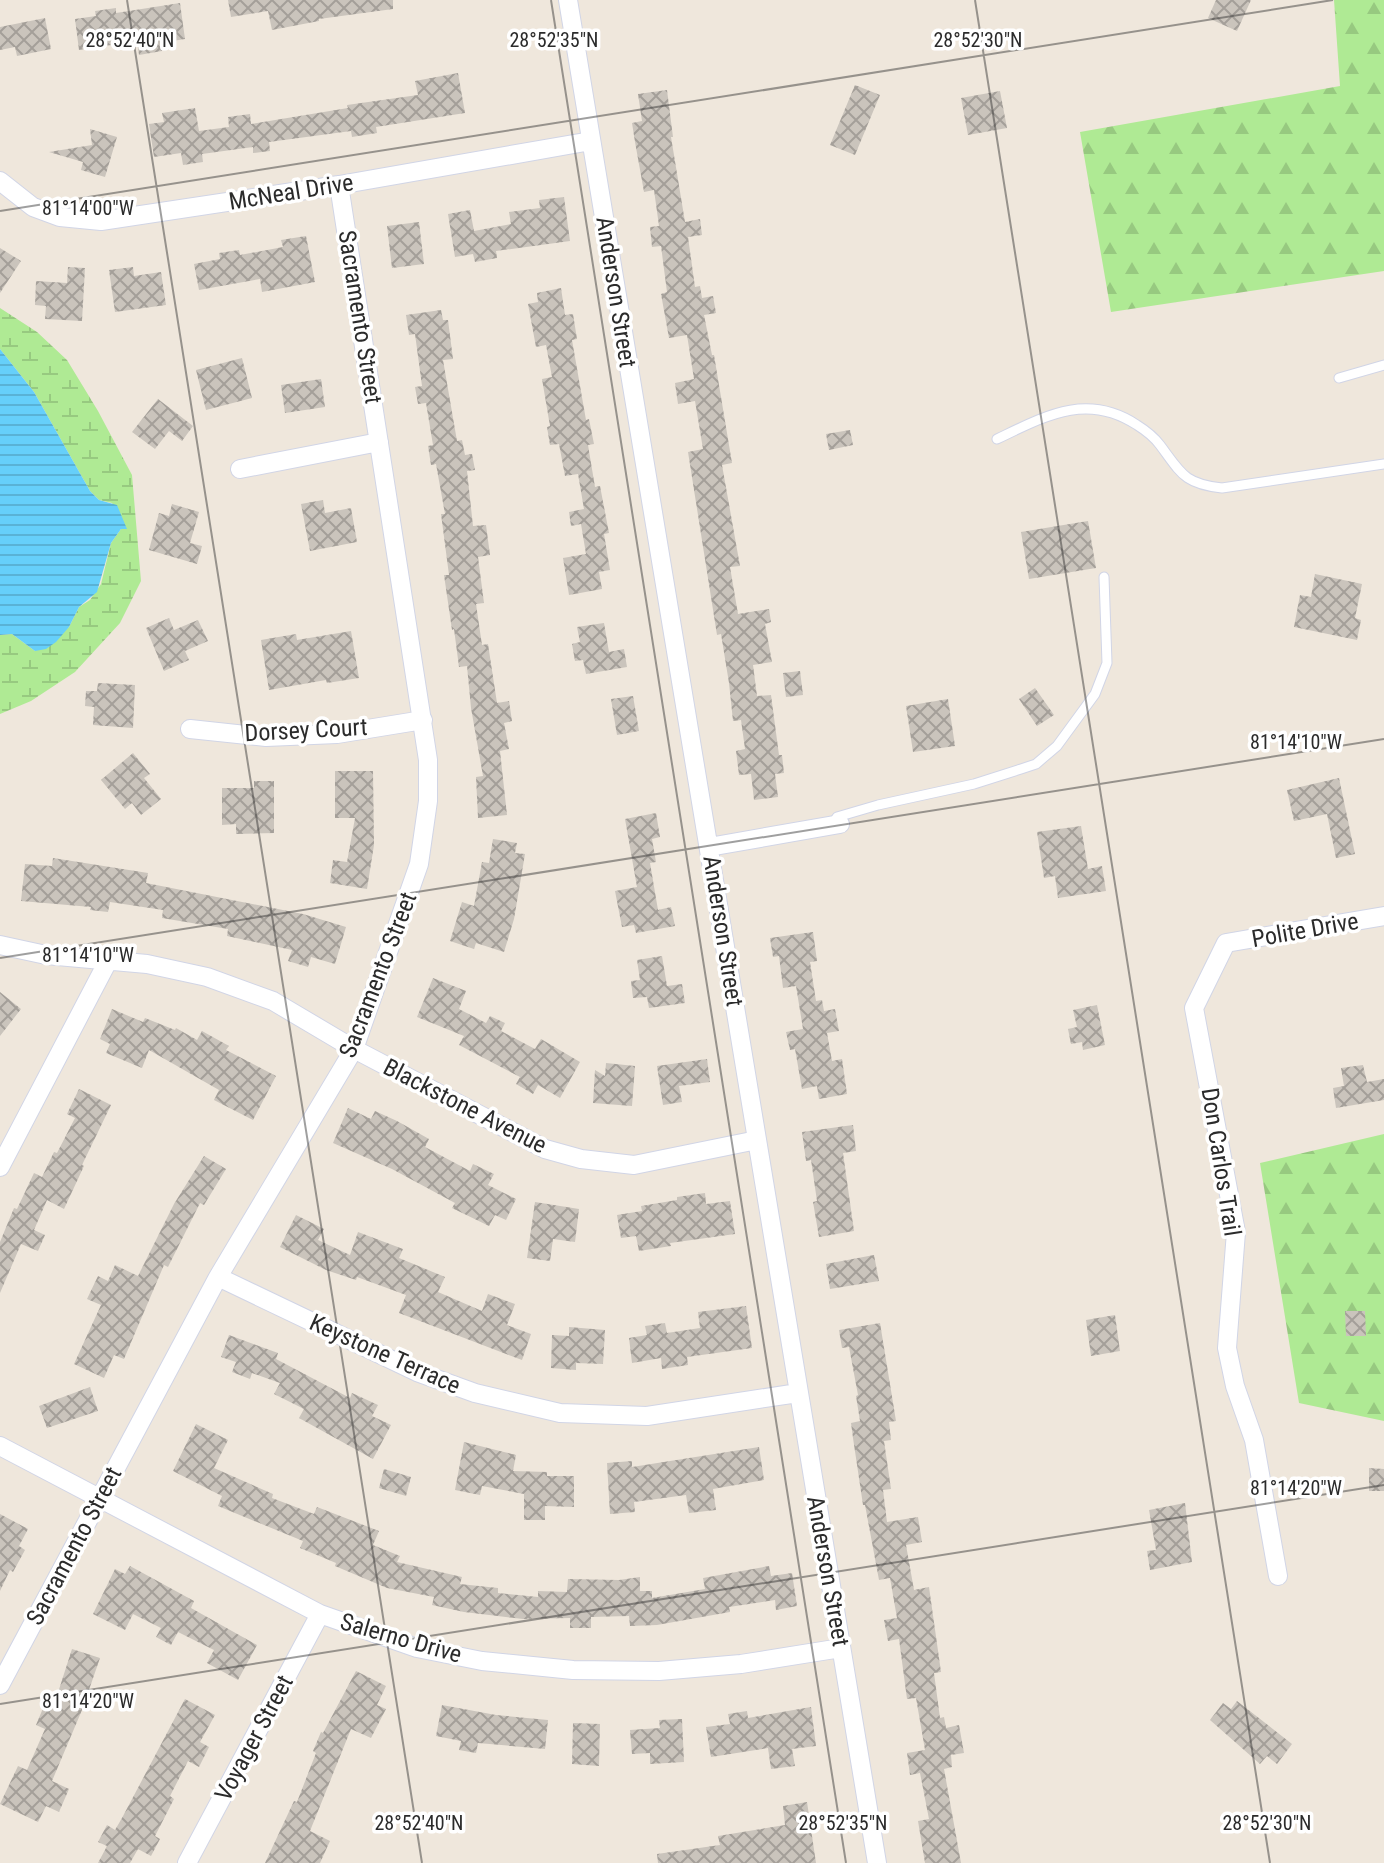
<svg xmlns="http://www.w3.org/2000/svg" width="1384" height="1863" font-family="'Roboto Condensed',sans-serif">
	<defs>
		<pattern id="forest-firs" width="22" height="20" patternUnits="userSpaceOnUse" patternTransform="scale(2)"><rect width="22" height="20" fill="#afea94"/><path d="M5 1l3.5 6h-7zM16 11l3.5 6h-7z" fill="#97c980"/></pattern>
		<pattern id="wetland-marsh" width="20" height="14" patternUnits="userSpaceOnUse" patternTransform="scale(2)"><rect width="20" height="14" fill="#afea94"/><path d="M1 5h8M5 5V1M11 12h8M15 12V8" fill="none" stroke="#97c980"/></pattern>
		<pattern id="water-rules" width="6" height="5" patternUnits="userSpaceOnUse" patternTransform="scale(2)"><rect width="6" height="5" fill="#66cffa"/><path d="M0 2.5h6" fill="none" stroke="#59b2d6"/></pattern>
		<pattern id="building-cross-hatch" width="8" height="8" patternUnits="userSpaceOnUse" patternTransform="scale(2)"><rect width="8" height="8" fill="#cac4bc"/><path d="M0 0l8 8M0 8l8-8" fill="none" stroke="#a49f99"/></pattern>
	</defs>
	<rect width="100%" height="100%" fill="#efe7dc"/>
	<!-- forest -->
	<path fill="url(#forest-firs)" d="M1334,0H1384V271L1111,312L1080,132L1340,86Z
		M1384,1134V1421L1299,1403L1260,1163Z"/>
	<!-- wetland -->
	<path fill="url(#wetland-marsh)" d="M0,308L37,332L67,360L98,411L132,475L141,581L120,623L75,672L31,701L0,714V635L12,634L35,651L69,627L79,607L90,600L101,584L111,543L121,529H126L112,503L99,500L90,491L34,392L0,349Z"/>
	<!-- water -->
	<path fill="url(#water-rules)" d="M0,349L34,392L90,491L99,500L117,505L127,529H121L111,543L97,592L79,607L69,627L56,642L46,649L35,651L12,634L0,635Z"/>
	<!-- building -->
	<path fill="url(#building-cross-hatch)" d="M228,0H393V9L319,19V21L272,30L268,11L231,17Z
		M1216,0H1251L1237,31L1208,18Z
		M180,3L185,39L160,43L162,51L139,55L137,41L79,50L75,19L96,16L95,11L116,8V13Z
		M45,18L51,49L17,56L15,47L0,50V27Z
		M458,73L465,113L376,127L377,133L352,137L351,131L269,142L270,151L253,153V147L202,154L203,162L183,165L181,153L154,157L149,124L164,122L162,113L195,108L199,131L229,127L228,117L250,114L251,124L348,108L347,105L418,95L415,81Z
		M855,85L880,95L855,155L830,145Z
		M667,90L673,137H671L685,222L700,219L702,235L688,237L695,287L700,286L702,298L713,296L716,313L704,315L712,355H714L732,463L722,465L740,566L730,567L738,614L769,609L771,622L765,624L772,662L753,665L757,696L771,695L779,755H782L784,773L775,774L778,797L754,800L751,774L739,775L736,751L745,749L741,720L733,721L729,683L721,634L717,635L688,452L703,449L695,401L678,404L675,383L694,379L687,335L669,338L661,294L667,292L661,246L652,247L650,227L659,226L654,190L644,192L635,142L632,123L642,121L638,94Z
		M1000,91L1007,128L968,135L961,98Z
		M90,129L117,137L105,177L81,170L83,162L49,152L92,145Z
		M564,197L570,241L496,251L497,258L475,262L473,254L455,257L448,214L470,210L474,231L511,224L509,212L540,208L539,200Z
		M419,222L424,264L392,268L387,226Z
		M306,236L315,282L262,292L260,279L199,290L194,264L220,259L219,253L239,250L240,255L283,247L281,240Z
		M0,248L21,261L0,293Z
		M68,267L85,268L82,321L45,319L46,306L35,305L36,281L67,283Z
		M133,267L134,276L161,272L166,305L115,312L109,270Z
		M561,288L565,315L573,314L577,339L572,340L586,420L589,419L594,444L588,445L595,487L600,486L609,533L604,534L610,570L599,572L602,589L569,595L563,558L586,554L581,524L571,526L569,512L584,509L578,474L565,476L559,444L550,445L547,427L550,426L542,379L552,377L546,345L536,347L528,304L538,302L537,293Z
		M441,310L443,320H448L453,359L443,360L457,441L462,440L465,455L472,454L475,470L467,471L473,526L486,525L490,555L478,557L484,603L476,604L482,645L488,644L497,703L509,701L512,721L504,723L509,749L500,751L507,815L478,818L476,777L483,776L471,708L467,666L459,667L454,629L452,630L444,575H449L441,514H445L436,464L431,465L428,446L433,445L426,403L418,404L415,387L422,386L415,334L409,335L406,315Z
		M242,358L252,398L206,410L196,370Z
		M321,379L325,407L285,413L281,385Z
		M158,399L193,426L182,441L169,431L155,449L132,432Z
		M850,430L853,445L829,450L826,434Z
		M323,500L325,513L351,508L357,542L310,551L301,504Z
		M172,504L199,512L190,543L202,546L197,564L149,550L159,513L169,516Z
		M1088,521L1096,568L1029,579L1021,532Z
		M1315,574L1362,584L1355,618L1361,620L1357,640L1294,627L1300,595L1311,597Z
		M169,618L174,630L198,620L208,641L185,651L189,660L164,671L146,628Z
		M604,623L609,652L624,649L627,667L586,674L583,660L575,661L572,644L580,642L577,627Z
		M351,631L359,678L327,683L326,680L269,690L261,640L296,634L297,640Z
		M800,671L803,695L786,697L783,673Z
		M98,683L135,685L133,728L93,725L94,707L85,706L86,691H97Z
		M1035,688L1054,715L1037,726L1019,699Z
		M633,696L639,731L617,735L611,699Z
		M948,699L955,746L913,752L906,706Z
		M133,753L150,774L144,778L161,799L141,815L132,803L125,809L101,780Z
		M335,771H373L374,845L367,889L330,883L333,860L347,862L355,818H335Z
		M1339,778L1355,854L1336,858L1327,814L1294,821L1287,790Z
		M254,781H274V833L236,834V824L222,825V788H254Z
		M656,813L660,837L652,839L656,862L650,863L658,910L671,907L675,926L636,933L634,925L622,927L615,891L637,887L625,819Z
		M1081,826L1088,869L1102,866L1106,891L1058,898L1055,876L1044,878L1037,832Z
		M493,839L517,843L515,853L525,854L514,919L504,952L476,943L474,949L450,941L462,902L474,906L482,862L489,863Z
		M53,858L148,873L146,883L303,914L346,927L335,964L311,957L308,967L288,961L292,950L227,936L228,929L162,918L163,910L110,902L108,912L90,910L91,907L21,901L25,864L52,866Z
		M813,932L817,961L810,962L816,1001L822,1000L824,1011L835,1009L839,1031L827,1033L832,1061L842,1059L847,1094L819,1099L817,1086L802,1089L795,1049L790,1050L786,1032L803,1029L796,986L783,988L779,956L773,957L770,938Z
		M662,956L667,986L682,984L685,1003L649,1008L647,997L633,998L631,981L640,980L637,960Z
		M433,978L466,991L459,1009L486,1023L490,1016L505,1023L501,1031L535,1049L541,1039L580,1062L560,1098L538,1085L533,1094L516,1084L520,1077L459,1045L464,1036L417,1017Z
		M0,992L21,1009L0,1036Z
		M1097,1005L1105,1045L1083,1050L1082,1042L1071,1044L1068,1029L1077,1027L1073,1010Z
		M112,1009L143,1022L145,1018L175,1030L176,1028L197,1040L202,1031L229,1046L226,1050L276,1076L253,1120L214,1100L219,1090L149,1050L142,1068L106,1053L110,1044L100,1039Z
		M707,1059L710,1082L679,1086L682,1102L663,1105L657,1066Z
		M606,1063L635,1066L632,1106L593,1103L595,1070L605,1076Z
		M1363,1065L1367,1082L1384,1079V1100L1336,1108L1333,1088L1344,1086L1341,1068Z
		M79,1089L111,1105L82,1165L84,1166L64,1209L47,1200L34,1230L45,1235L38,1251L21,1244L0,1293V1242L14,1208L17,1209L34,1173L42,1177L54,1152L57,1153L75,1118L67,1114Z
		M348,1108L371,1119L375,1111L397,1121L429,1139L425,1147L470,1171L473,1164L494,1174L488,1185L516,1199L506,1220L495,1215L489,1226L452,1208L455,1203L392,1169L333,1143Z
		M853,1125L856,1151L843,1153L854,1231L819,1237L813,1202L817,1201L811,1160L806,1161L802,1132Z
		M204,1156L226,1169L204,1205L200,1203L168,1267L164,1265L124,1359L114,1355L104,1378L74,1364L101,1305L87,1299L98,1276L108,1281L115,1265L138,1276L174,1204Z
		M705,1193L706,1204L730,1201L735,1234L670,1243L671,1246L639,1251L636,1236L621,1238L617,1215L642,1211L641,1206L677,1200V1197Z
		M535,1202L579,1209L575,1242L553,1239L550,1261L527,1258Z
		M296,1215L324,1229L318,1240L350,1255L358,1232L403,1249L399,1258L445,1277L438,1292L482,1311L488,1294L515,1304L507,1325L531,1334L522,1360L399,1313L406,1295L357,1277L356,1280L326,1270L280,1247Z
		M874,1255L879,1281L830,1289L826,1264Z
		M746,1306L752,1348L687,1357L688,1365L662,1369L661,1358L632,1363L629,1338L647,1335L645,1326L665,1323L667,1333L700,1328L698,1312Z
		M1345,1311H1365L1366,1336H1346Z
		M1115,1315L1120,1351L1091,1356L1086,1320Z
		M880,1323L896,1421L889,1422L891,1440L884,1441L891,1489L883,1490L887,1522L918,1517L922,1542L906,1545L914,1590L929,1587L941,1672L934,1673L940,1718L944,1717L946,1728L959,1725L964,1753L951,1755L952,1767L944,1769L961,1863H925L918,1821L929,1819L920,1773L910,1775L907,1753L925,1750L916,1698L907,1699L899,1639L888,1641L884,1620L897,1618L890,1578L879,1580L865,1505H863L853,1438L851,1423L860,1421L856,1396L858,1395L849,1347L842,1348L839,1330Z
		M569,1327L605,1330L603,1364L576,1363V1370L551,1368L552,1335L569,1336Z
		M229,1335L278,1353L276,1359L350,1398L352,1393L378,1405L372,1416L391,1425L373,1459L299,1418L304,1409L274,1394L280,1383L252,1373L250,1379L232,1372L236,1362L221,1357Z
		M90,1387L98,1411L47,1428L39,1406Z
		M196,1424L228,1440L214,1468L273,1494L272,1498L314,1514L317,1507L379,1531L373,1545L400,1556L397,1562L462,1577L460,1584L498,1588V1593L538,1597V1591L567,1592L568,1579L619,1580L640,1577V1591H652V1598L705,1589L703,1578L769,1566L771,1576L792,1573L797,1606L776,1610L775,1600L729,1607L730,1612L657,1625L630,1626L629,1616L591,1617V1628H570V1618L523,1619L464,1612L432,1605L434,1597L387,1588L335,1566L336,1563L300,1548L303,1541L218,1506L222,1496L173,1471Z
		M464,1442L516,1455L513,1471L547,1472V1476H574V1507L545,1506V1520H524V1494L482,1486L480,1495L455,1490Z
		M759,1447L764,1480L713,1489L716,1510L689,1513L686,1495L634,1502L635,1512L610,1514L607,1463L632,1461V1467Z
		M1369,1468L1384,1469V1491H1369Z
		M384,1469L411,1477L406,1496L379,1488Z
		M1185,1503L1192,1562L1150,1570L1147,1551L1156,1550L1149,1510Z
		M0,1514L28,1529L19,1546L25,1550L13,1572L10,1570L0,1591Z
		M130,1566L194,1601L191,1608L257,1645L238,1680L207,1663L214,1650L178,1632L171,1645L156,1637L161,1628L133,1614L125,1630L93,1614L115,1569L125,1574Z
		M72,1649L100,1658L82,1710L52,1781L69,1789L59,1812L46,1806L38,1822L0,1804L18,1766L27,1770L45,1729L36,1725L46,1701L54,1705Z
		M356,1671L386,1686L377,1705L386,1709L371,1738L351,1729L310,1831L330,1841L320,1863H265L294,1801L297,1802L316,1753L313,1751L321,1732L323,1733Z
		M185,1699L215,1715L200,1742L209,1747L199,1767L188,1761L170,1796L174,1799L155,1836L160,1839L151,1856L138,1849L130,1863H98L107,1846L98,1842L107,1825L115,1830L122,1818Z
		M1237,1701L1292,1744L1277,1764L1267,1756L1260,1764L1210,1720L1223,1703L1231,1709Z
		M442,1705L496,1715L548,1720L545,1749L478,1743L476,1753L459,1750L461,1741L436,1736Z
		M811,1707L816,1746L792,1749L795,1766L771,1769L768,1748L711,1757L706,1727L730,1724L728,1714L747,1711L748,1718Z
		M682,1719L684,1762L650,1764V1753L632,1754L630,1730L660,1728L659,1720Z
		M573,1723L600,1724L599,1766L572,1764Z
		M807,1802L816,1863H658L657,1854L720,1845L718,1836L785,1825L783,1806Z"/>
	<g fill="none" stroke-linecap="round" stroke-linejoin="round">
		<defs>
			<path id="lane" d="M1339,378L1384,365
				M997,439C1045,416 1087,392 1137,425C1145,430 1154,437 1160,445C1181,473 1184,484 1222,488L1384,464
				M834,822L837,817L878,805L974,784L1021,769L1036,764L1057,746L1095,694L1107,663L1104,577"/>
			<path id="street" d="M568,0L877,1863
				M0,181L33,207L60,217L101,221L339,185L591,141
				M240,469L379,442
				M190,729L266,737L337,734L423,720
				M709,847L840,824
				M0,945L46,955L147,964L207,977L273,1001L354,1049L545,1149L581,1159L634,1165L757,1140
				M0,1167L108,961
				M218,1277L417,1372L475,1393L560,1413L647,1416L798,1393
				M0,1446L320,1614L417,1648L482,1661L573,1670L659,1671L741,1664L841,1648
				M1278,1576L1254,1440L1235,1386L1227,1348L1236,1232L1194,1008L1226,943L1384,916
				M0,1685L218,1277L354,1049L419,864L428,801V760L339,185
				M187,1863L320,1614"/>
		</defs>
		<!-- lane casing -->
		<use href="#lane" stroke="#d1d5e6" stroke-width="11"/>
		<!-- street casing -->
		<use href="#street" stroke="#d1d5e6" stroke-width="20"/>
		<!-- lane -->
		<use href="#lane" stroke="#fff" stroke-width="9"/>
		<!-- street -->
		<use href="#street" stroke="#fff" stroke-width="18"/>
	</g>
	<!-- ticks -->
	<path fill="none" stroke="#2b2b2b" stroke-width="2" stroke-opacity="0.45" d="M127,0L422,1863M551,0L846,1863M975,0L1270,1863M0,211L1333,0M0,958L1384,739M0,1704L1384,1485"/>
	<g text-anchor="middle" stroke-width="7" stroke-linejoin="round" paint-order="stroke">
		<!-- street labels -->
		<g font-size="24" fill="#2b2b2b" stroke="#fff">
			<text transform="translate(291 192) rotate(-9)" y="8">McNeal Drive</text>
			<text transform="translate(616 292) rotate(81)" y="8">Anderson Street</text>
			<text transform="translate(360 317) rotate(81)" y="8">Sacramento Street</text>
			<text transform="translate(306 730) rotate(-3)" y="8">Dorsey Court</text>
			<text transform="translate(1305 930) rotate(-10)" y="8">Polite Drive</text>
			<text transform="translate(723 931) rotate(81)" y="8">Anderson Street</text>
			<text transform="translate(378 975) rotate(-69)" y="8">Sacramento Street</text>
			<text transform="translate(465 1106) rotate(27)" y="8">Blackstone Avenue</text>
			<text transform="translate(1221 1162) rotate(81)" y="8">Don Carlos Trail</text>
			<text transform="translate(385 1354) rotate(24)" y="8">Keystone Terrace</text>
			<text transform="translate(74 1546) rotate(-62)" y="8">Sacramento Street</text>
			<text transform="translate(828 1571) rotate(80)" y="8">Anderson Street</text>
			<text transform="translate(401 1638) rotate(16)" y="8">Salerno Drive</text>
			<text transform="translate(254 1738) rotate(-62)" y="8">Voyager Street</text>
		</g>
	</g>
	<g font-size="20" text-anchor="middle" fill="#2b2b2b" stroke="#fff" stroke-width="7" stroke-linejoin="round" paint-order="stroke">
		<text x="130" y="47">28°52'40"N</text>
		<text x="554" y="47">28°52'35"N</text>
		<text x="978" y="47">28°52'30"N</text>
		<text x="88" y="215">81°14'00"W</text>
		<text x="1296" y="749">81°14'10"W</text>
		<text x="88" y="962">81°14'10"W</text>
		<text x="1296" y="1495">81°14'20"W</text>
		<text x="88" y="1708">81°14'20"W</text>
		<text x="419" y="1830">28°52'40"N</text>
		<text x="843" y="1830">28°52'35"N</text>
		<text x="1267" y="1830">28°52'30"N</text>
	</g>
</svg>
